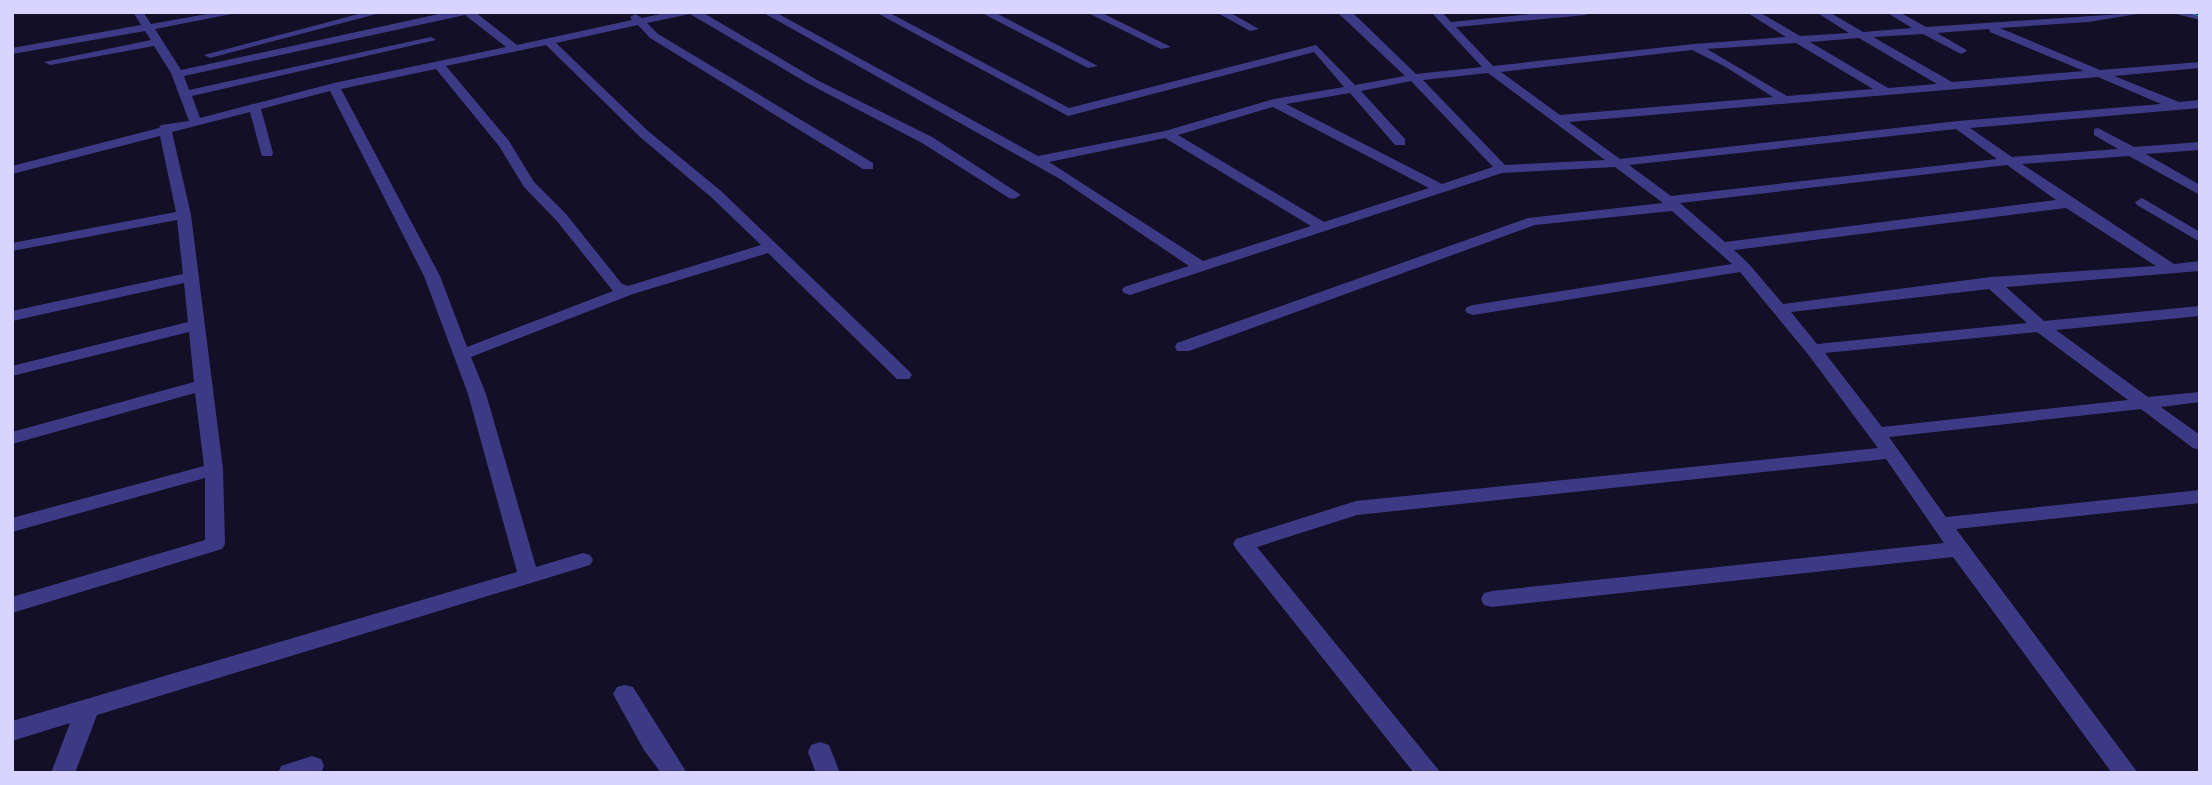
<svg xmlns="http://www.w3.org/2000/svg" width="2212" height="785" font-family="Mulish,sans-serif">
	<rect width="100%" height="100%" fill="#130f26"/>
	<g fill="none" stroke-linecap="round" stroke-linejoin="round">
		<!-- minor -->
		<path fill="#3d3a85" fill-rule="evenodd" d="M133,12H143L151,24L218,12H242L155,29L181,70L448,12H475L517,45L632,20L630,17L635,14L642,18L670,12H702L817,80L932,137L1021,195L1014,199L1009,198L922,143L809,84L690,14L647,23L658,34L873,163V169H863L650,38L638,25L556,43L648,131L721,191L909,371L912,375L909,379H897L768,253L633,294L471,357L486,394L536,567L583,553L590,555L593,560L590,565L97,715L75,773H51L70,723L12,741V721L517,572L468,394L424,276L330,91L261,109L273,153L272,156H262L261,153L250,112L172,132L191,215L223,469L225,544L222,549L12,613V597L205,540V478L12,532V518L204,466L195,393L12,444V432L194,382L189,332L12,376V366L188,322L184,283L12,321V311L183,274L177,220L12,251V243L176,212L160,136L12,174V166L159,128L161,125L189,121L171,73L154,46L50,65L44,62L151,40L145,31L12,54V48L141,25ZM465,15L506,47L334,83L200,118L192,96L436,40L431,37L189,90L184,76ZM546,45L640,137L711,197L761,245L628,286L622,284L566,214L534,182L509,141L446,66ZM436,69L499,146L524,187L556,220L613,291L467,347L440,276L341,89Z
			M366,12H384L210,58L204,55Z
			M762,12H775L1038,156L1165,131L1274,99L1344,87L1314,52L1068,116L875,12H888L1069,108L1316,45L1355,85L1405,76L1337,12L1354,14L1416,74L1482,67L1431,12H1442L1451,22L1550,12H1591L1586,15L1456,27L1493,66L1694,44L1786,37L1746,12H1759L1800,36L1849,33L1816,12H1829L1863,32L1912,28L1886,12H1899L1926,27L2150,12L2088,22L2000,28L2100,70L2200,62V68L2114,76L2179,102L2200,100V108L1970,128L2012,157L2118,149L2094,135V129L2098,128L2134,147L2200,142V150L2146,154L2200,185V195L2129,156L2022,164L2174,264L2200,261V271L2006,287L2044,321L2200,306V316L2056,330L2148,397L2200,392V402L2161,407L2200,435V450L2193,448L2141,409L1889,437L1946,517L2200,490V503L1956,529L2138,773H2112L1953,557L1492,607L1484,605L1481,599L1484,593L1492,591L1944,543L1886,459L1357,515L1257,547L1441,773H1414L1236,549L1233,544L1236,539L1356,501L1878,448L1807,353L1740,272L1473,315L1467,313L1465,310L1467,307L1473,305L1732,264L1672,211L1535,225L1189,351H1177L1175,347L1177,343L1528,218L1663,203L1615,167L1502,173L1130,295L1124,293L1122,290L1124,287L1189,266L1060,179ZM1989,29L1990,32L2084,71L1952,82L1873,37L1923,34L1961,54L1967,51L1965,49L1937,33ZM1859,38L1937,84L1888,88L1810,42ZM1796,43L1873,89L1787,96L1707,49ZM1692,50L1724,66L1773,97L1560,115L1501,72ZM1488,73L1605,160L1505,165L1423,80ZM2098,77L2161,104L1958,121L1620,159L1569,122ZM1411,81L1493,167L1442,184L1286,104L1350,93L1395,145H1405V139L1361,91ZM1273,107L1429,188L1324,222L1178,135ZM1956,129L1997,159L1671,196L1629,165ZM1165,138L1311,226L1203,261L1049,162ZM2007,165L2056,200L1725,242L1680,203ZM2066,208L2156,266L1991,277L1783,304L1749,264L1734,250ZM1989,289L2027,323L1817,344L1791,312ZM2037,332L2128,400L1882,427L1825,353Z
			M980,12H994L1098,66L1088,68Z
			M1086,12H1100L1171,47L1161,49Z
			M1216,12H1229L1259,29L1250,31Z
			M2175,12L2200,14V20L2176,14Z
			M2142,198L2200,232V242L2137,205L2135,202Z
			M625,685L633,687L687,773H661L644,750L613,694L617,687Z
			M820,742L829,745L840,773H816L808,752L811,745Z
			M312,756L321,759L324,766L321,773H278L281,766Z"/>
		<defs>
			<path id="rail" d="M2194,12L2200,14"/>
		</defs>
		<!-- rail casing -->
		<use href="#rail" stroke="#00e5ff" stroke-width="5"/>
		<!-- rail -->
		<use href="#rail" stroke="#130f26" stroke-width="3.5" stroke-dasharray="10" stroke-linecap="butt"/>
	</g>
	<!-- border -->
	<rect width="2212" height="785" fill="none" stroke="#d9d4ff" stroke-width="28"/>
</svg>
